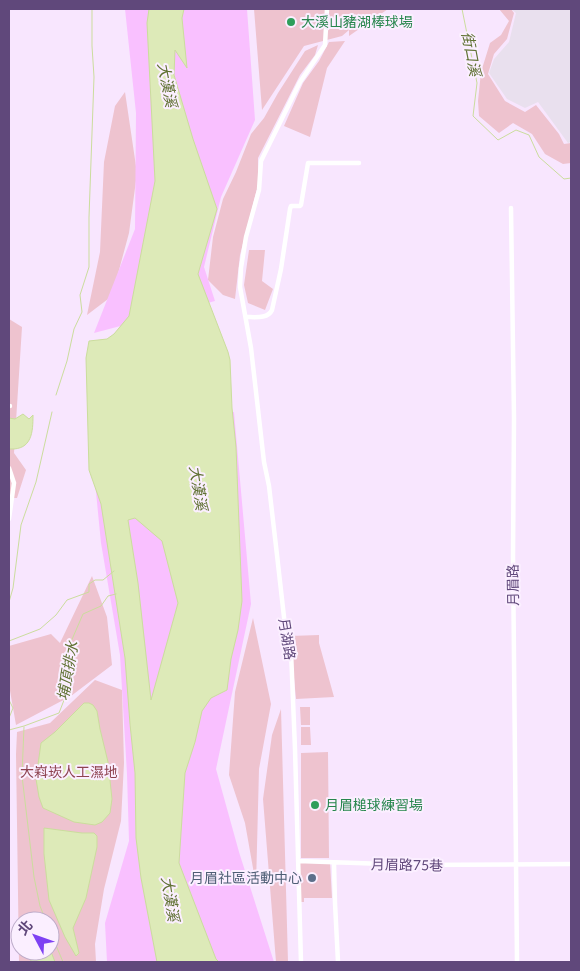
<svg xmlns="http://www.w3.org/2000/svg" width="580" height="971" font-family="Lato,'Noto Sans TC',sans-serif">
	<rect width="100%" height="100%" fill="#f8e6fe"/>
	<!-- industrial -->
	<path fill="#e9e0ee" d="M511,9H571V142L568,143L538,102L525,108L507,99L489,73L494,59L509,42L516,13Z"/>
	<!-- green -->
	<path fill="#eec3cf" fill-rule="evenodd" d="M254,9H388L349,36V30L342,36L304,46L262,110Z
		M499,9H511L514,13L507,39L494,54L488,74L505,101L525,112L536,105L559,134L564,144L571,143V163L563,164L545,154L532,134L513,123L499,133L479,116L478,101L481,72L490,43L501,35L509,21Z
		M345,41L327,68L310,137L284,126L303,83L319,61L329,42Z
		M318,45L315,55L300,75L258,158V185L240,255L235,299L223,295L208,280L213,237L223,199L236,172L251,134L264,118L278,93L305,51Z
		M125,92L137,173L129,233L112,296L87,315L100,252L104,162L115,106Z
		M249,250H265L262,281L273,289L265,310L248,303L244,285Z
		M9,319L22,327L14,453L26,470L17,498H9Z
		M92,576L107,617L112,665L71,696L16,725L9,685V646L51,634L60,643Z
		M253,618L271,704L259,769L256,885L245,823L229,775L235,692Z
		M319,635V643L334,697L296,699L290,636Z
		M95,680L122,690L124,763L121,821L104,889L95,944L96,962H19L16,754L17,732L50,723ZM20,921H50V951H20Z
		M300,707H310V725H301Z
		M281,709L288,962H276L263,799L272,735Z
		M301,727H310L311,745H301Z
		M328,752L329,858H301V753Z
		M298,862H330L332,898H304V902H300Z"/>
	<!-- sand -->
	<path fill="#f9c0ff" d="M125,9H247L255,120L221,197L204,267L215,301L94,333L135,229L136,113Z
		M234,412L251,604L216,769L239,852L274,962H107L105,923L129,841L127,774L120,655L101,543L89,421Z"/>
	<!-- water -->
	<path fill="#ddeab8" stroke="#cbdd9d" fill-rule="evenodd" d="M149,9H184L182,18L187,68L175,50L174,75L193,139L217,209L198,274L228,352L230,360L232,408L236,447L242,601L238,630L231,659L227,690L211,698L202,711L195,742L185,773L179,863L216,959L219,962H157L141,878L136,838L135,773L130,724L125,658L101,504L89,470L86,358L89,341L107,339L114,334L129,316L155,181L147,23ZM135,518L162,541L178,603L151,700L138,583L128,520Z
		M23,414L29,419L33,415C33,432 32,450 10,449H9V418L15,419Z
		M84,703H89L93,705L97,711L100,729L108,762L112,799L110,813L102,822L95,825L74,822L43,808L39,797L36,779L41,743L55,732Z
		M44,828L82,833H94L97,836V847L86,898L73,928L79,953L76,956L65,937L49,900L44,854Z
		M50,949L55,962H31L30,951H50Z"/>
	<g fill="none" stroke-linecap="round" stroke-linejoin="round">
		<!-- stream -->
		<path stroke="#cbdd9d" stroke-width="1" d="M462,9L477,83L473,116L498,140L516,130L529,135L539,157L564,179L571,178
			M56,395L67,361L74,329L82,312L80,295L89,267V217L94,77L92,46V9
			M9,602L13,588L21,525L36,482L52,412
			M9,641L40,629L56,615L67,600L89,592V584L95,580H103L114,571
			M9,700L13,708L9,718
			M24,727L22,776L34,877L40,906L46,921
			M9,730L24,726L59,713L66,695L70,644L83,614L101,606L108,596L116,594
			M50,931L63,962"/>
		<!-- minor -->
		<path stroke="#fff" stroke-width="4.5" d="M511,208L514,418L513,557L517,962
			M246,317C255,317 268,319 272,310L281,269L290,209L291,206H300L301,205L308,163H359
			M9,406H10
			M9,468L14,483L9,519
			M298,861L414,865L571,864
			M334,863L335,903L338,962
			M301,962L295,749L291,651L285,626L277,555L269,486L264,462L251,348L240,287L241,268L246,237L259,190L261,161L300,82L325,45L327,9"/>
	</g>
	<!-- markers -->
	<g fill="#2e9e5b" stroke="#fbefff" stroke-width="2">
		<circle cx="291" cy="22" r="5"/>
		<circle cx="315" cy="805" r="5"/>
	</g>
	<circle fill="#5c6f8a" stroke="#fbefff" stroke-width="2" cx="312" cy="878" r="5"/>
	<g text-anchor="middle" stroke-width="4" stroke-linejoin="round" paint-order="stroke">
		<!-- leisure labels -->
		<g font-size="14" fill="#27864d" stroke="#fbefff" text-anchor="start">
			<text x="301" y="27">大溪山豬湖棒球場</text>
			<text x="325" y="810">月眉槌球練習場</text>
		</g>
		<!-- street labels -->
		<g font-size="14" fill="#60487b" stroke="#fbefff">
			<text transform="translate(513 585) rotate(-91)" y="5">月眉路</text>
			<text transform="translate(287 639) rotate(81)" y="5">月湖路</text>
			<text transform="translate(407 865) rotate(1)" y="5">月眉路75巷</text>
		</g>
		<!-- park labels -->
		<g font-size="14" fill="#8e4350" stroke="#fbefff">
			<text x="69" y="777">大嵙崁人工濕地</text>
		</g>
		<!-- service labels -->
		<g font-size="14" fill="#4e5e75" stroke="#fbefff" text-anchor="end">
			<text x="302" y="883">月眉社區活動中心</text>
		</g>
		<!-- water labels -->
		<g font-size="15" font-style="italic" fill="#607234" stroke="#fbefff">
			<text transform="translate(471 54) rotate(79)" y="5">街口溪</text>
			<text transform="translate(167 85) rotate(79)" y="5">大漢溪</text>
			<text transform="translate(198 488) rotate(81)" y="5">大漢溪</text>
			<text transform="translate(68 671) rotate(-80)" y="5">埔頂排水</text>
			<text transform="translate(170 899) rotate(81)" y="5">大漢溪</text>
		</g>
	</g>
	<!-- border -->
	<rect width="580" height="971" fill="none" stroke="#60487b" stroke-width="20"/>
	<!-- north arrow -->
	<g transform="translate(35 936) rotate(311)"><circle r="24" fill="#fbefff" stroke="#bdacca"/>
	<path d="M0-4L9 19L0 12L-9 19Z" fill="#7e41f3"/>
	<text y="-8" font-size="14" font-weight="bold" text-anchor="middle" fill="#60487b">北</text>
	</g>
</svg>
